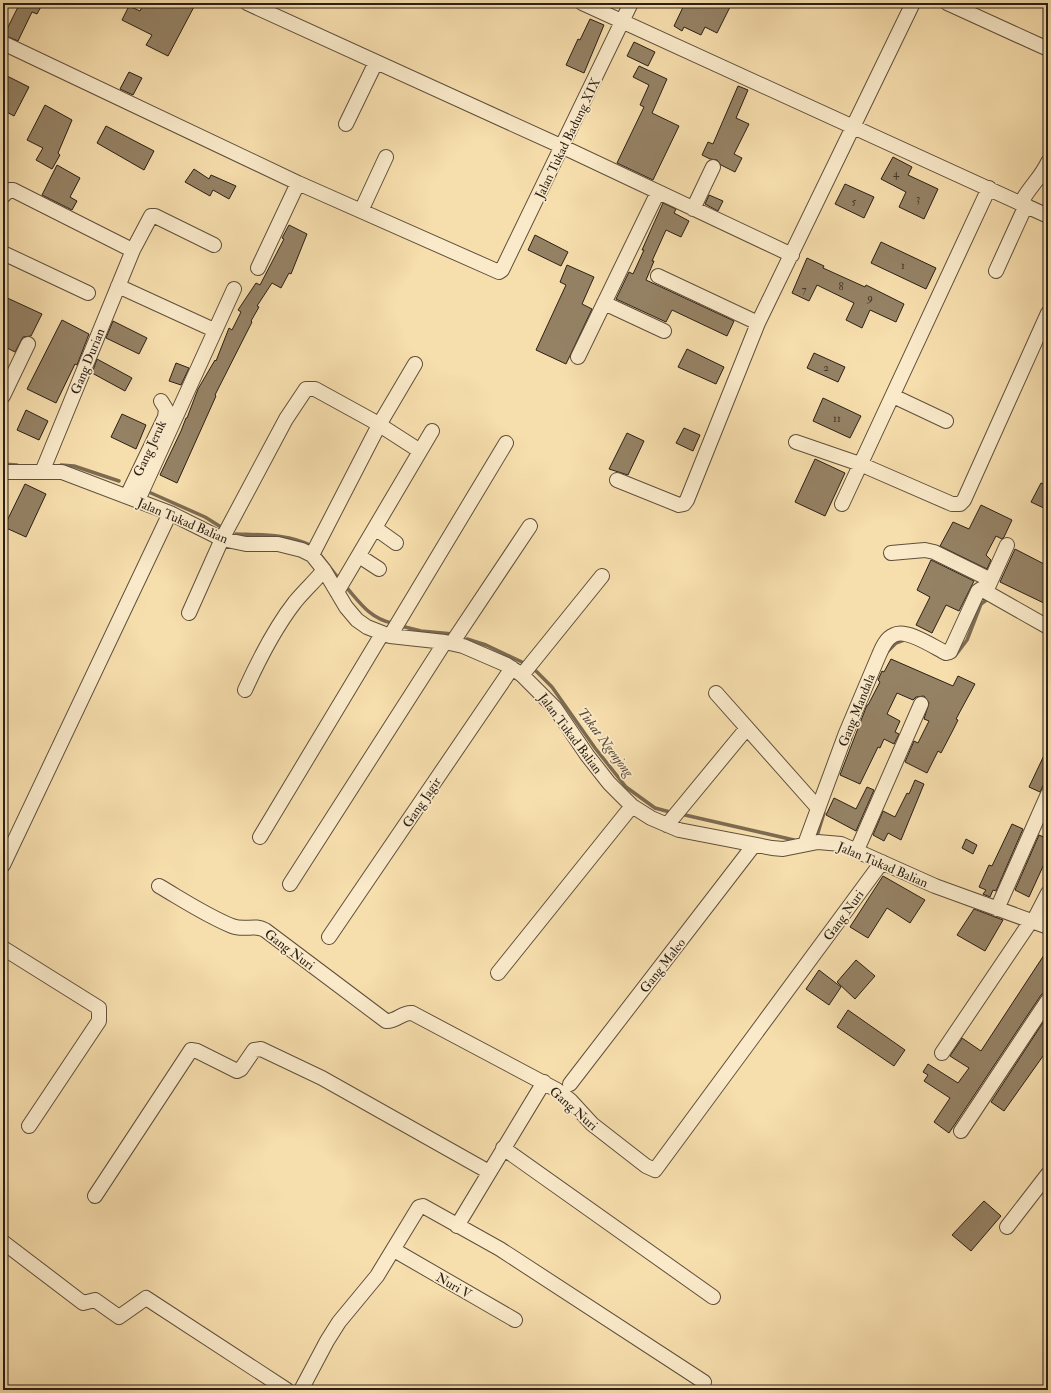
<svg xmlns="http://www.w3.org/2000/svg" width="1051" height="1393" font-family="'IM FELL Double Pica',serif">
	<rect width="100%" height="100%" fill="#f7dead"/>
	<filter id="stains"><feTurbulence type="fractalNoise" baseFrequency=".005" numOctaves="4"/><feColorMatrix values="0 0 0 0 .2 0 0 0 0 .09 0 0 0 0 .02 0 0 0 .5 -.17"/></filter>
	<radialGradient id="worn" r=".72"><stop offset=".6" stop-color="#630" stop-opacity="0"/><stop offset="1" stop-color="#630" stop-opacity=".3"/></radialGradient>
	<g fill="none" stroke-linecap="round" stroke-linejoin="round">
		<!-- stream -->
		<path stroke="#7c6b52" stroke-width="3.5" d="M3,464L17,465
			M61,465L74,466L119,481
			M151,493L205,517L221,527
			M236,534C262,535 289,534 312,546
			M318,552L339,579
			M347,588C360,603 371,619 392,623
			M401,626L421,631L453,634
			M467,639L486,645L524,663
			M888,651L896,643L904,640
			M955,656L967,640L981,604L989,598
			M536,671L552,687L595,748L626,787L655,808L670,812
			M685,815L794,840
			M813,837L817,836L824,813"/>
	</g>
	<!-- building -->
	<path fill="#958265" stroke="#2b1f16" d="M16,3H43L37,14L32,12L18,41L4,35L19,5Z
		M144,3H196L168,56L146,45L152,35L122,20L129,6L140,11Z
		M685,3H732L717,33L705,27L701,35L684,27L682,31L674,26Z
		M590,19L604,25L584,73L566,65L578,39L580,40Z
		M634,42L655,52L648,66L627,56Z
		M639,66L667,79L652,113L679,126L653,180L617,163L644,107L640,105L649,85L633,77Z
		M129,72L142,78L133,95L120,89Z
		M3,74L29,87L14,116L3,110Z
		M738,86L748,90L736,118L749,124L734,154L742,158L735,172L721,165L717,160L710,159L702,155L708,142L713,144Z
		M45,105L72,120L58,153L60,155L52,169L36,160L43,148L27,140Z
		M106,126L154,151L144,170L97,143Z
		M893,157L912,167L908,175L938,189L924,219L899,207L906,192L881,179Z
		M57,165L80,178L70,197L77,201L72,210L42,195Z
		M194,169L209,179L211,175L236,186L229,199L213,190L210,196L185,182Z
		M845,184L874,197L864,218L835,204Z
		M709,195L723,201L718,211L705,204Z
		M663,203L676,209L674,213L689,221L681,237L666,230L652,261H654L646,280L734,321L727,336L672,310L666,322L616,299L629,272L633,274L644,250H642Z
		M289,225L307,234L291,274L289,273L281,288L272,283L257,306L259,307L251,321L252,322L215,395L216,396L177,483L160,475L181,431L186,418H187L198,389L215,360L216,361L229,328L232,330L241,312L238,310L256,283L260,285L284,239L282,238Z
		M535,235L568,252L561,266L528,250Z
		M881,242L936,268L926,289L871,263Z
		M807,258L824,266L823,268L865,287L866,285L904,304L896,322L870,310L862,328L846,320L854,303L817,285L809,301L792,293Z
		M567,265L594,277L582,304L592,309L566,364L536,350L566,285L560,282Z
		M3,296L42,314L31,336L23,337L15,352L3,346Z
		M62,320L89,334L77,365L75,364L56,403L27,389Z
		M113,321L147,338L139,354L106,338Z
		M687,349L724,367L716,384L678,367Z
		M814,353L845,367L838,382L807,368Z
		M97,359L132,378L125,391L92,373Z
		M176,363L189,368L181,385L169,381Z
		M823,398L861,416L850,438L813,421Z
		M26,410L48,421L39,440L17,430Z
		M122,414L146,425L136,449L111,437Z
		M684,428L700,435L693,451L676,443Z
		M627,433L644,441L628,475L609,469Z
		M815,459L845,473L825,516L795,502Z
		M1041,483L1048,486V510L1031,502Z
		M25,484L46,494L26,537L4,527Z
		M981,505L1012,520L1004,537L1002,539L996,536L986,555L991,560L987,569L940,546L953,522L969,529Z
		M1015,549L1048,566V605L1000,582Z
		M931,560L974,581L959,611L946,605L932,633L916,625L930,597L917,590Z
		M891,659L953,686L958,676L975,684L956,719L958,720L952,732L941,753L938,751L927,773L905,762L914,741L918,743L929,721L924,719L929,703L924,696L916,697L913,700L897,693L887,714L900,721L895,732L899,734L894,744L884,739L880,748L878,747L860,784L840,775L867,705H868L880,682L878,680L882,671L884,672Z
		M1048,747V775L1040,792L1029,787Z
		M915,780L924,784L901,840L888,833L884,841L873,835L883,811L895,817L907,793L909,794Z
		M867,787L874,790L856,831L826,815L834,798L856,809Z
		M1012,824L1023,829L996,891L993,890L990,897L983,894L986,890L979,887L989,865L992,866Z
		M1039,835L1048,839V864L1045,862L1029,897L1015,890Z
		M966,839L977,845L973,854L962,848Z
		M883,876L925,900L910,923L887,908L868,938L850,927Z
		M974,909L1003,920L985,951L957,935Z
		M1048,949V990L1041,995L949,1133L934,1122L950,1098L924,1081L928,1075L923,1072L928,1064L958,1083L969,1068L950,1056L961,1040L962,1038L981,1051Z
		M856,960L875,976L855,999L837,982Z
		M819,970L841,987L829,1005L806,989Z
		M848,1010L905,1050L894,1066L837,1027Z
		M1044,1021L1048,1024V1049L1004,1111L991,1102Z
		M984,1201L1001,1216L971,1251L952,1235Z"/>
	<g fill="none" stroke-linecap="round" stroke-linejoin="round">
		<defs>
			<path id="minor" d="M247,3L563,147L792,255
				M582,3L1048,216
				M947,3L1048,49
				M3,43L298,183L499,272L502,270L631,3
				M346,124L376,62
				M3,196L9,190H13L126,247
				M1021,203C1028,188 1041,178 1048,162
				M693,209L713,167
				M361,211L386,157
				M3,253L88,293
				M258,268L298,183
				M996,271L1026,205
				M658,276L758,323
				M118,286L214,330
				M604,303L664,331
				M578,357L658,192
				M3,396L28,344
				M893,396L946,421
				M796,442L860,464L952,504H960L964,500L1048,313
				M3,472H62L170,513L222,539L246,544H278L302,550L312,555L324,570L346,607L357,620L367,627L390,636L445,642L463,646L507,665L522,675L555,708L587,755L609,783L632,806L651,818L679,830L772,848L783,849L818,842L841,844L935,886L1048,927
				M42,472L133,250L151,216H155L214,245
				M617,480L679,505L684,504L687,500L758,323L913,3
				M127,496L165,417L166,409L161,401
				M138,500L234,289
				M842,504L989,188
				M375,528L396,543
				M891,553L925,550L934,552L991,580
				M312,555L379,425L415,364
				M359,556L379,569
				M988,587L1007,545
				M337,592L432,431
				M189,613L222,539L286,419L306,389H315L375,422L420,451
				M390,636L506,443
				M452,643L530,526
				M522,675L602,576
				M245,690C259,659 274,629 295,602C304,591 315,581 324,570
				M716,693L818,808
				M667,825L747,728
				M260,837L382,634
				M805,844L846,733L879,655C882,648 886,638 894,635C906,628 934,647 946,653L950,652L978,591L981,589L1048,627
				M857,850L921,704
				M3,865L170,513
				M290,884L445,642
				M159,886C183,900 207,916 232,926C244,931 255,924 265,930L386,1021C396,1022 402,1012 412,1013L557,1090L570,1100L592,1124L646,1166L655,1170L882,862
				M997,909L1048,794
				M1033,922L1048,893
				M329,937L512,668
				M3,948L99,1008V1021L29,1126
				M498,973L632,806
				M942,1053L1031,921
				M570,1084L754,845
				M961,1131L1048,1000
				M503,1148L713,1297
				M95,1196L191,1050L197,1051L237,1071L241,1069L254,1050L261,1049L322,1078L489,1172
				M457,1226L544,1082
				M1007,1227L1048,1174
				M3,1242L83,1303L95,1300L119,1317L146,1298L287,1390
				M394,1250L515,1320
				M301,1390L327,1341L339,1322L377,1276L419,1207L423,1206L500,1249L704,1382"/>
		</defs>
		<!-- minor casing -->
		<use href="#minor" stroke="#5e4f3c" stroke-width="16"/>
		<!-- minor -->
		<use href="#minor" stroke="#faeaca" stroke-width="14"/>
	</g>
	<g text-anchor="middle" stroke-width="3.5" stroke-linejoin="round" paint-order="stroke">
		<!-- number labels -->
		<g font-size="11" fill="#46382a">
			<text x="896" y="177">4</text>
			<text x="918" y="202">3</text>
			<text x="854" y="205">5</text>
			<text x="903" y="269">1</text>
			<text x="841" y="290">8</text>
			<text x="804" y="293">7</text>
			<text x="870" y="301">9</text>
			<text x="826" y="371">2</text>
			<text x="837" y="422">11</text>
		</g>
		<!-- street labels -->
		<g font-size="13" fill="#2b1f16" stroke="#faeaca">
			<text transform="translate(567 138) rotate(-64)" y="5">Jalan Tukad Badung XIX</text>
			<text transform="translate(87 361) rotate(-68)" y="5">Gang Durian</text>
			<text transform="translate(149 448) rotate(-65)" y="5">Gang Jeruk</text>
			<text transform="translate(183 520) rotate(23)" y="5">Jalan Tukad Balian</text>
			<text transform="translate(856 710) rotate(-68)" y="5">Gang Mandala</text>
			<text transform="translate(571 733) rotate(53)" y="5">Jalan Tukad Balian</text>
			<text transform="translate(421 802) rotate(-56)" y="5">Gang Jagir</text>
			<text transform="translate(883 864) rotate(23)" y="5">Jalan Tukad Balian</text>
			<text transform="translate(843 915) rotate(-54)" y="5">Gang Nuri</text>
			<text transform="translate(290 949) rotate(37)" y="5">Gang Nuri</text>
			<text transform="translate(662 965) rotate(-52)" y="5">Gang Maleo</text>
			<text transform="translate(574 1108) rotate(41)" y="5">Gang Nuri</text>
			<text transform="translate(454 1285) rotate(30)" y="5">Nuri V</text>
		</g>
		<!-- water labels -->
		<g font-size="14" font-style="italic" fill="#5a4b39" stroke="#faeaca">
			<text transform="translate(606 742) rotate(53)" y="5">Tukat Ngenjong</text>
		</g>
	</g>
	<!-- margin -->
	<rect width="1051" height="1393" fill="none" stroke="#f7dead" stroke-width="16"/>
	<rect x="4" y="4" width="1043" height="1385" fill="none" stroke="#2b1f16" stroke-width="2"/>
	<rect x="8" y="8" width="1035" height="1377" fill="none" stroke="#2b1f16"/>
	<rect width="100%" height="100%" filter="url(#stains)"/>
	<rect width="100%" height="100%" fill="url(#worn)"/>
</svg>
